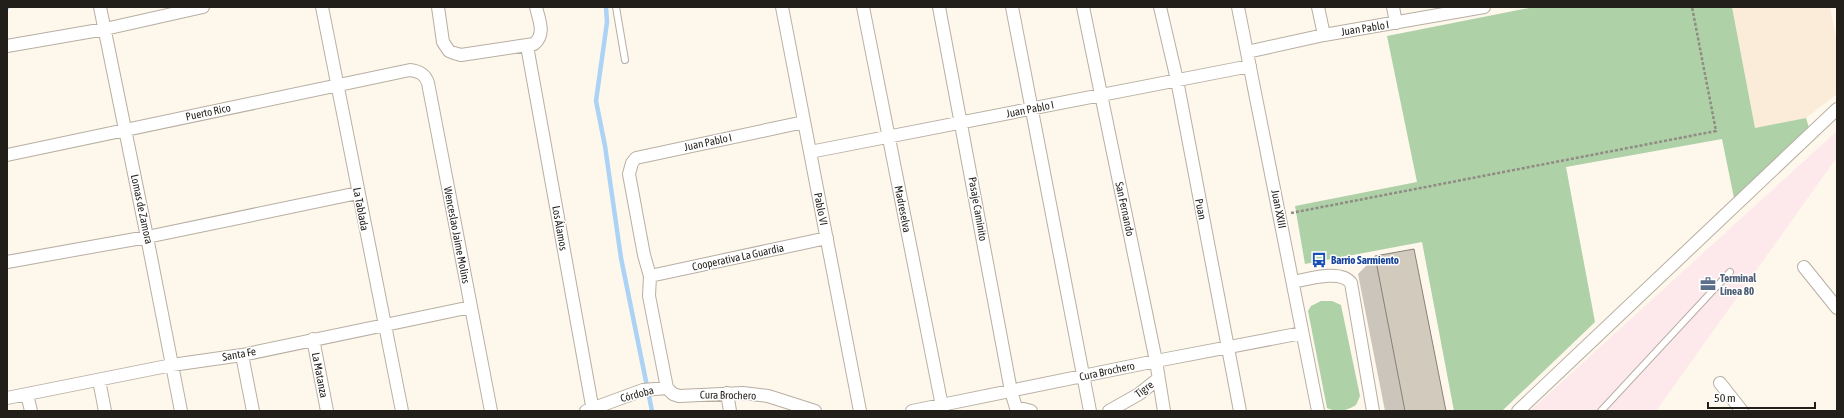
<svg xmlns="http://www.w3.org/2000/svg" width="1844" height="418" font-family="'Asap Condensed',sans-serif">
	<rect width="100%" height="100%" fill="#fef7ec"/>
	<!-- built -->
	<path fill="#faecd9" d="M1732,7H1830L1837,42V94L1806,118L1755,128Z"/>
	<!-- industrial -->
	<path fill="#fde8eb" d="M1837,131V157L1656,411H1530Z"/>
	<!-- green -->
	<path fill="#aed1a7" d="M1534,7H1732L1755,128L1806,118L1809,128L1734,198L1722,139L1566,167L1595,322L1502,411H1454L1422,242L1305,264L1295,206L1417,182L1387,36Z
		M1321,301H1332L1341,305L1360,396L1356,405C1346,411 1338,413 1327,408L1308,311L1311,306Z"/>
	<!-- shadow -->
	<path fill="#0003" d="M1413,250L1445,411H1385L1358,274L1375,257Z"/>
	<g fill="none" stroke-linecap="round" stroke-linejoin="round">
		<!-- stream -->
		<path stroke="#acd2f5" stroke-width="4.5" d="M606,7L607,22L596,101L605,146L621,258L652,411
			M7,8L8,7"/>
	</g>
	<!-- building -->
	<path fill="#d3cabe" stroke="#898075" d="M1414,249L1446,411H1405L1375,256Z"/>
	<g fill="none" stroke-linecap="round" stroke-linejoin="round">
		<defs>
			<path id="lane" d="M616,7L625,60
				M1601,411L1730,272"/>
			<path id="street" d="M100,7L147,237L181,411
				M322,7L402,411
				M438,7L443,42L449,51L454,53L461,55L534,44C546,34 539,20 536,7
				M782,7L860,411
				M863,7L943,411
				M939,7L1011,391L1017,411
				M1012,7L1090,411
				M1083,7L1156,361L1164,411
				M1160,7L1177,80L1240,411
				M1238,7L1318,411
				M1318,7L1324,35
				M1393,7L1396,23
				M7,46L105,29L203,7
				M527,46L593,411
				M1247,52L1324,35L1484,7
				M810,152L1250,66
				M7,155L410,70C419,71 425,74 428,83L491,411
				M7,262L147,237L358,193
				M1804,267L1837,308
				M650,276L827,238
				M1293,282C1308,279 1341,269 1351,283L1373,411
				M313,339L327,411
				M242,355L253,411
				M99,380L105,411
				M1720,383L1742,411
				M667,388L649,296L650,276L644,255L629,174L632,163L636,158L804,122
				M667,388L673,394L679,396L743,393L768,396L815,411
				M727,393L730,411
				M27,394L31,411
				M7,398L172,365L242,355L471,307
				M1016,407L1031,411
				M586,411L643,390L667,388
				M912,411L1156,361L1302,333
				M1109,411L1139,394L1158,379
				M1518,411L1837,109"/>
		</defs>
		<!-- lane casing -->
		<use href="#lane" stroke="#b8afa3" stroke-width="8"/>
		<!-- street casing -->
		<use href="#street" stroke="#b8afa3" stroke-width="14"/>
		<!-- path -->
		<path stroke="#908b83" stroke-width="2.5" stroke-dasharray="3 2" stroke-linecap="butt" d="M1291,213L1716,131L1692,7"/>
		<!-- lane -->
		<use href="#lane" stroke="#fff" stroke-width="6"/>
		<!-- street -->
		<use href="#street" stroke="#fff" stroke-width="12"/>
	</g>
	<!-- icons -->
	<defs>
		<symbol id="bus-bare" viewBox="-9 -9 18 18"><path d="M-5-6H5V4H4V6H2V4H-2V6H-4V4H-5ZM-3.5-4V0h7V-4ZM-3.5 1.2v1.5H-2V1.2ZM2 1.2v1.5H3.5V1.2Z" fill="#1a4fb4" stroke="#fff" stroke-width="2.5" paint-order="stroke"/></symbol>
		<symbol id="office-bare" viewBox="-9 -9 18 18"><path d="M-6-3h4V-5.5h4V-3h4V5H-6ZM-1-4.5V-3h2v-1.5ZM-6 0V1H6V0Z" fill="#5c6f8a" stroke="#fff" stroke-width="2.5" paint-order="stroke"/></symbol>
	</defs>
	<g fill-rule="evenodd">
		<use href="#bus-bare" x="1308" y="249" width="22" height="22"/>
		<use href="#office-bare" x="1697" y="273" width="22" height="22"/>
	</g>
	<g text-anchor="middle" stroke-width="3" stroke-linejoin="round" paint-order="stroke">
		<!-- street labels -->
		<g font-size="11" fill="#221f1a" stroke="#fff">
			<text transform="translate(1365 28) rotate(-9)" y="4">Juan Pablo I</text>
			<text transform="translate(1030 109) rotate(-11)" y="4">Juan Pablo I</text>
			<text transform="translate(208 112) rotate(-12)" y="4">Puerto Rico</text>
			<text transform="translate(708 142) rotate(-12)" y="4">Juan Pablo I</text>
			<text transform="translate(142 209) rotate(78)" y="4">Lomas de Zamora</text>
			<text transform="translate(361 209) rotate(79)" y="4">La Tablada</text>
			<text transform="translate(821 209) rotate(79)" y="4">Pablo VI</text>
			<text transform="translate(903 209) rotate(79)" y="4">Madreselva</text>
			<text transform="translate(978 209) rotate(80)" y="4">Pasaje Caminito</text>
			<text transform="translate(1125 209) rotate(78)" y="4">San Fernando</text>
			<text transform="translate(1201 209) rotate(79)" y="4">Puan</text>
			<text transform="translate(1279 209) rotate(79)" y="4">Juan XXIII</text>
			<text transform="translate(560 228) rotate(80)" y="4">Los Álamos</text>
			<text transform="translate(457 235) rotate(79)" y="4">Wenceslao Jaime Molins</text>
			<text transform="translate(738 257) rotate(-12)" y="4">Cooperativa La Guardia</text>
			<text transform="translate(239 354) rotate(-10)" y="4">Santa Fe</text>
			<text transform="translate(1107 371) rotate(-12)" y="4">Cura Brochero</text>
			<text transform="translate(320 375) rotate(79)" y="4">La Matanza</text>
			<text transform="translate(1144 389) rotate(-37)" y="4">Tigre</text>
			<text transform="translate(637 394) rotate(-15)" y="4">Córdoba</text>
			<text transform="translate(728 395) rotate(1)" y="4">Cura Brochero</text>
		</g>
		<!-- transit labels -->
		<g font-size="11" font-weight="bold" fill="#164399" stroke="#fff" text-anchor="start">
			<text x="1331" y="264">Barrio Sarmiento</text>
		</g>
		<!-- service labels -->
		<g font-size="11" font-weight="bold" fill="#4e5e75" stroke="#fff" text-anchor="start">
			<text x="1720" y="282">Terminal<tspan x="1720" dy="13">Línea 80</tspan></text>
		</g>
	</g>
	<!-- border -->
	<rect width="1844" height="418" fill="none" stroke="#221f1a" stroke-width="16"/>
	<!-- scale -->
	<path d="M1708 402v6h107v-6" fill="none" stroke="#221f1a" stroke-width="2"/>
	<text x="1714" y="402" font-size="12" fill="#221f1a" stroke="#ffffff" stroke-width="3" paint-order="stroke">50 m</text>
</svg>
